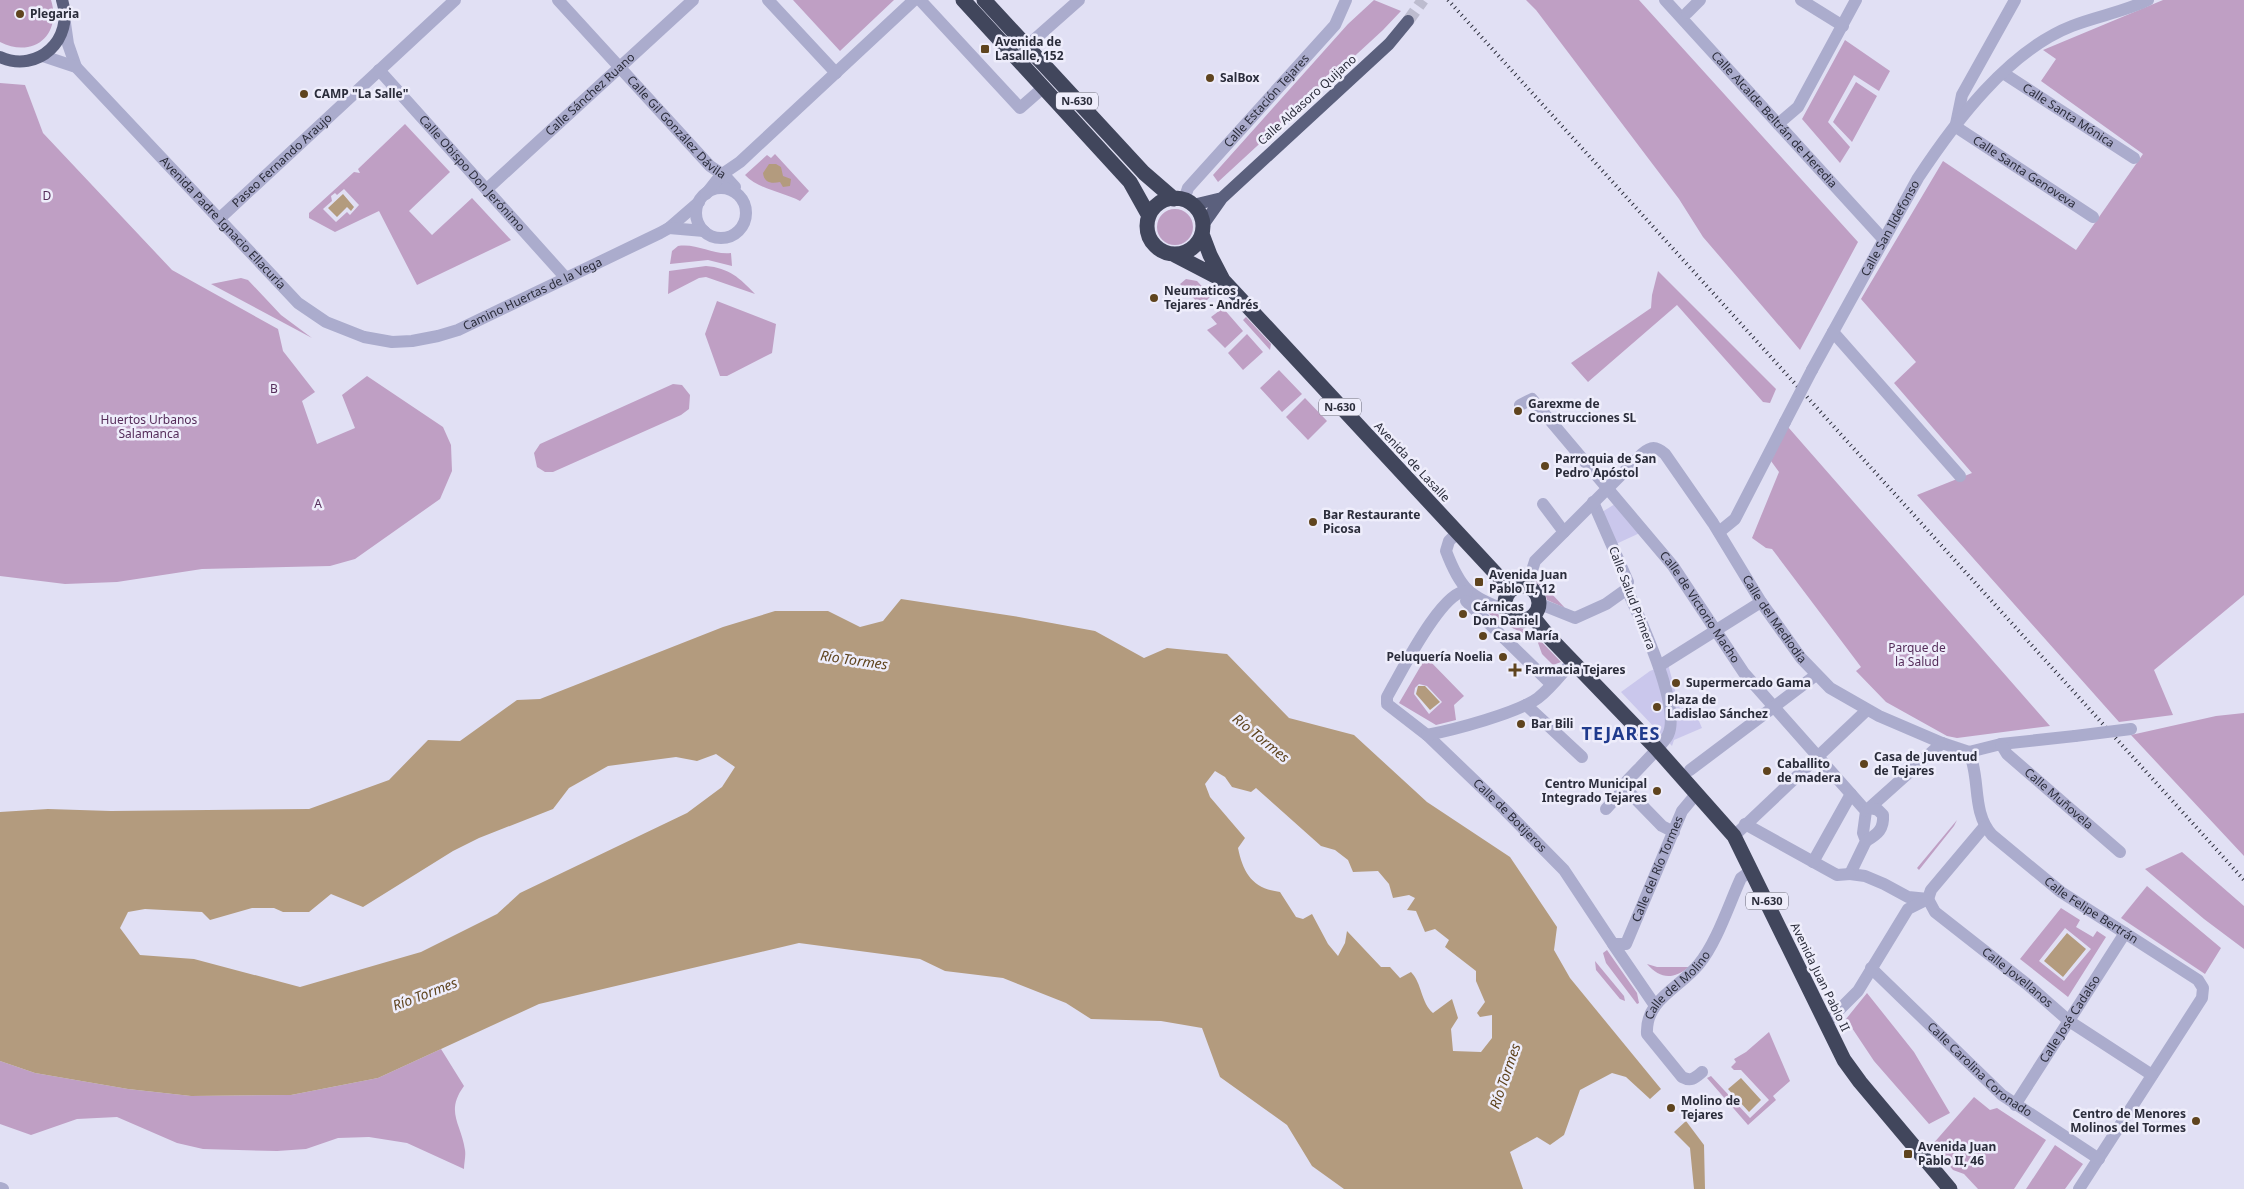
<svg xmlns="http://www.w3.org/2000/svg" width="2244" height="1189" font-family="'Noto Sans',sans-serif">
	<rect width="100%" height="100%" fill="#e1e0f4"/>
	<!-- green -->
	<path fill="#bf9fc4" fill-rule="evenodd" d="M0,0H51C62,35 33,59 0,42Z
		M793,0H894L840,51Z
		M1374,0L1401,11L1383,30L1218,182L1213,175L1348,24Z
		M1526,0H1639L1858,242L1800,350L1703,237L1679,199L1536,10Z
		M2163,0H2244V595L2154,670L2173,715L2119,722L1917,495L1972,473L1894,383L1916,362L1861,299L1943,161L2076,250L2143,154L2041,81L2056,59L2043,50Z
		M1845,40L1890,71L1879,91L1854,75L1828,122L1850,147L1840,163L1802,119Z
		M1856,82L1877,96L1852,142L1833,122Z
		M0,83L25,85L43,133L172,270L278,329L283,351L315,392L302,401L317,444L355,428L342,395L367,376L443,427L451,445L452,471L440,499L355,559L330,566L202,569L117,582L65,584L0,576Z
		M405,124L450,172L409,211L432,235L472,198L511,240L417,285L379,211L335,232L309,218V213L354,172L360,173L358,169ZM344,189L359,205L350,215L347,212L336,222L323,209L332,201L331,196L335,193L337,195Z
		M775,154L809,191L800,201C783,192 758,189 745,175L767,155L771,158Z
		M1157 227a18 18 0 1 1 36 0a18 18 0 1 1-36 0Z
		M678,246C697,243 712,255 731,253L732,266L708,260L670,264L672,251Z
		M706,266C729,268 740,278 755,294L706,277L699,278L668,294L669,271Z
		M1658,271L1776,389L1770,403L1763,402L1677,305L1588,382L1571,363L1651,308L1652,295Z
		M241,278L248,280L281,315L312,338L211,284Z
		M1186,279L1197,281L1211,296L1201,306L1180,284Z
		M717,301L776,324L772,353L727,376H720L705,334Z
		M1223,308L1243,331L1225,348L1207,330L1217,324L1211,317Z
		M1246,317L1271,344L1270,350L1243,320Z
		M1247,334L1263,352L1243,370L1228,353Z
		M1279,370L1302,394L1282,412L1260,388Z
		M673,384L682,385L690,395L689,409L681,415L553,472H545L537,467L534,453L540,444Z
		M1305,398L1327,421L1308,440L1286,417Z
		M1788,427L2050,726L1957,738L1947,736L1886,702L1856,671L1861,667L1772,549L1766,548L1752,538L1779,472L1771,461Z
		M1536,577L1565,608L1547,600L1544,590L1534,580Z
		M1479,606L1498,614L1508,626L1526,629L1533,633L1561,662L1553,665L1542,654L1537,640L1498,621Z
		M1426,657L1464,696L1454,705L1456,720L1436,725L1399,703ZM1419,684L1427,686L1442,702L1429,714L1414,694L1415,688Z
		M2244,713V856L2131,735L2216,716Z
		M1957,820L1954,826L1919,870L1917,868Z
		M2182,852L2244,906V949L2204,919L2145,869Z
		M2147,886L2221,948L2205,974L2121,918Z
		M2061,908L2080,920L2076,927L2093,937L2097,931L2106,937L2068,997L2020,959ZM2065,928L2091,949L2064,981L2039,961Z
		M1607,950L1637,993L1639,1003L1637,1004L1606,963L1603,953Z
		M1595,961L1624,996L1625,1001L1620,999L1596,970Z
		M1647,964L1657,967H1689C1673,980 1660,979 1647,964Z
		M1867,993L1914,1052L1950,1113L1929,1124L1874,1061L1846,1019Z
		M1769,1032L1790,1081L1773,1096L1776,1100L1748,1125L1707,1078L1711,1076L1750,1118L1769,1100L1741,1070H1734L1731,1067L1736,1062L1734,1059L1746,1052Z
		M441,1049L464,1086C445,1112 461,1123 465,1150C466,1156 464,1163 464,1169L407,1143L369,1137L338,1138L306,1149L277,1151L203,1149L177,1143L117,1117L77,1119L31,1135L0,1124V1061L35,1073L128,1089L191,1096L291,1095L378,1078Z
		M1974,1097L1990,1110L1997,1108L2046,1140L2014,1189H1978L1964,1174L1953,1170L1932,1145Z
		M2055,1145L2083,1164L2065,1189H2026Z"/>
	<!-- plaza -->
	<path fill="#cac7ec" d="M1615,504L1642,532L1616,544L1602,512Z
		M1668,664L1680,709L1692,705L1702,728L1674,740L1672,746L1621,692L1650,671Z"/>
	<!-- water -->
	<path fill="#b39b7e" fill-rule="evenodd" d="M769,164H776L781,167L783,176L791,179L790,186L783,187L780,182C772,184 764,183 763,173Z
		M343,194L354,207L351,211L347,207L337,217L328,208Z
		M901,599L1019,617L1095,631L1144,658L1167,648L1227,654L1289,718L1354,735L1427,802L1510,857L1557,927L1554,950L1570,978L1661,1089L1650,1099L1626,1077L1612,1073L1580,1090L1564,1135L1550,1145L1537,1137L1510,1152L1523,1189H1344L1312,1166L1287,1125L1220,1077L1202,1028L1161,1021L1091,1019L1066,1003L1003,978L945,971L920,959L799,943L539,1004L378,1078L291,1095L191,1096L128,1089L35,1073L0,1061V812L48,809L111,811L309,809L389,780L428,740L460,741L517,700L540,699L723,627L775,611H828L860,627L883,621ZM716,754L735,767L722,787L687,813L520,893L497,914L421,952L300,987L194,959L140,955L120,928L128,912L145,909L202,912L210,920L252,908H274L283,912H309L331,894L363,907L453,851L479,838L553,809L569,788L608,766L676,757L697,761ZM1215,771L1225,777L1232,787L1251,792L1256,788L1321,846L1335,850L1348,860L1353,872L1378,871L1389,884L1393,898L1409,895L1415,898L1407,910L1416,911L1425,932L1435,929L1449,940L1445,947L1476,971V981L1485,1002L1477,1013L1480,1017L1492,1015V1038L1481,1052L1453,1051L1451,1029L1458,1018L1452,999L1433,1013C1421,1003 1422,983 1411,972L1400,978L1390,967H1381L1347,931L1345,943L1338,956L1328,944L1312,914L1303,919L1296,917L1280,892C1253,889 1243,873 1238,848L1245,838L1210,797L1205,784Z
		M1418,686H1425L1440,702L1430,710L1416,694Z
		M2067,933L2086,949L2063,977L2044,961Z
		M1741,1078L1761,1100L1749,1112L1728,1089Z
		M1686,1121L1704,1145L1705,1189H1694L1690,1148L1674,1132Z"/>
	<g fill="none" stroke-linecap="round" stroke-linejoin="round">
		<!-- major-tunnel -->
		<path stroke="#bdbccf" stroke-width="12" stroke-dasharray="12 6" stroke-linecap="butt" d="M1408,21L1423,0"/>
		<!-- minor -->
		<g stroke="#abaccd" stroke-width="12">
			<path id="s1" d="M558,0L710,166L725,176L735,187"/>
			<path d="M768,0L836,73"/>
			<path d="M920,0L1020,108L1044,87"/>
			<path id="s2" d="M1665,0L1884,240"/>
			<path d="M1801,0L1843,26"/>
			<path d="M1687,13L1700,0"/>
			<path d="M65,23L68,44L76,67"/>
			<path d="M1027,46L1079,0"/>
			<path id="s3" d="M43,56L76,67L298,303L326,322L364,337L392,342L412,341L438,336L458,330L660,233L669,228L699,202"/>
			<path id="s4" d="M379,70L565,277"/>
			<path id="s5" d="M2003,73L2134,158"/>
			<path d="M1778,124L1798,107L1856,0"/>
			<path d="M1956,124L1962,95L2015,0"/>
			<path id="s6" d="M1956,127L2093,217"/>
			<circle cx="721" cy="213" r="25"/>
			<path id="s7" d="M487,189L693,0"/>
			<path d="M706,194L721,175L740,162L914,0"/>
			<path id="s8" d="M1184,200L1188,188L1335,25L1346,0"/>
			<path id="s9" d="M219,219L455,0"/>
			<path d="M669,228L704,231"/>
			<path d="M1833,332L1960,476"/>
			<path id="s10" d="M1812,370L1918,178C1955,122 2008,51 2072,26C2097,16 2124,12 2148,0"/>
			<path id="s11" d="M1520,405L1532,399L1673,566L1744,673L1866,811L1863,833L1866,841L1850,874L1865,876L1884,884L1908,897L1928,899"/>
			<path d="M1593,502L1628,582L1627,589C1639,618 1682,707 1668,735C1664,744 1636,771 1627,781L1625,788L1662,826L1674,832"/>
			<path d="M1543,504L1564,532"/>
			<path d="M1719,532L1735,519L1785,422"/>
			<path d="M1457,533L1449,541L1446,551C1460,588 1469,597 1506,610"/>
			<path id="s12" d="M1527,586L1535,561L1642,454C1651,446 1656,446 1665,454L1713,523L1761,602L1801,658L1830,688L1879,716L1942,743L1969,752L2001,744L2075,736"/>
			<path id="s13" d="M1467,591C1443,590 1405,665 1393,686L1387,697V704L1427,735L1504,809L1564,870L1613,944H1626L1682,811L1697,793"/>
			<path d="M1466,601L1551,684"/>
			<path d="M1540,604L1575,618L1606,604L1627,589"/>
			<path d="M1659,666L1761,602"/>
			<path d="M1526,705L1582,757"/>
			<path d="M1427,735C1453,730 1518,713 1538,698C1551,688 1562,673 1573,661"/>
			<path id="s14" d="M2001,744L2007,754L2120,852"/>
			<path id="s15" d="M1969,752C1981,779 1971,811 1992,835L2061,892L2198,980L2203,988L2202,998L2079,1189"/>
			<path d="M1690,770L1816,675"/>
			<path d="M1606,809L1625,788"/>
			<path d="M1866,811L1942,743"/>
			<path d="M1745,824L1837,875L1850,874"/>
			<path d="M1734,836L1867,710"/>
			<path d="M1866,841C1878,834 1884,829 1883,815L1878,810L1870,808"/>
			<path d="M1813,862L1851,794"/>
			<path id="s16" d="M1928,899L1935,912L2028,985L2069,1021L2152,1075"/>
			<path d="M1613,944L1654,1004"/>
			<path id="s17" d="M1871,968L2002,1095L2099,1159"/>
			<path d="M1826,1023L1858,991L1908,909L1928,899L1931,890L1984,827"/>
			<path id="s18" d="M1702,1072C1695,1078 1691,1082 1682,1077L1647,1034C1645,999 1680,988 1699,964C1717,942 1729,904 1741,878L1752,870"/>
			<path id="s19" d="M2015,1105L2125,933"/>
			<path d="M0,1188L3,1189"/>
		</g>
		<!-- major -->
		<path stroke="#5b607d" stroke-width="12" d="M0,57C38,74 75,39 62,0
			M1193,205L1222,198
			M1203,225L1222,198L1389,44L1408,21"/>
		<!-- highway -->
		<path stroke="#41465c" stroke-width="15" d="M963,0L1130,182L1149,216
			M984,0L1144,173L1174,199
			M1147 226a28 28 0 1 1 56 0a28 28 0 1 1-56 0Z
			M1202,234L1210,255L1223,280L1511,590
			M1173,254L1223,280
			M1505 603a17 17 0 1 1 34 0a17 17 0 1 1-34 0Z
			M1533,617L1550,638L1656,748L1734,836L1844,1060L1860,1082L1950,1189"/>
		<!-- rail -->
		<path stroke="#2b2d3b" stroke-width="4" stroke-dasharray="1 4" stroke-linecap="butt" d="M1448,0L2244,880"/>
		<!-- minor-bridge -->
		<path stroke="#abaccd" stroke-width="12" d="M1785,422L1812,370
			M2075,736L2131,729"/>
	</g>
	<!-- markers -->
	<g fill="#5f441e" stroke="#eeedfb" stroke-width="2">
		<circle cx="20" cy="14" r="5"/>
		<rect x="980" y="44" width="10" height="10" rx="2.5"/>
		<circle cx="1210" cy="78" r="5"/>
		<circle cx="304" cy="94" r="5"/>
		<circle cx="1154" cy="298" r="5"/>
		<circle cx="1518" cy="411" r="5"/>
		<circle cx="1545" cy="466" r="5"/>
		<circle cx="1313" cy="522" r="5"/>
		<rect x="1474" y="577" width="10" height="10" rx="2.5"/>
		<circle cx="1463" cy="614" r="5"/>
		<circle cx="1483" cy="636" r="5"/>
		<circle cx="1503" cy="657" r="5"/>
		<path d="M1512.5 662.5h5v5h5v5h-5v5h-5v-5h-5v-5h5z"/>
		<circle cx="1676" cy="683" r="5"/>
		<circle cx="1657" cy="707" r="5"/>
		<circle cx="1521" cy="724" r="5"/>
		<circle cx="1864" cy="764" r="5"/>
		<circle cx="1767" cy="771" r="5"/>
		<circle cx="1657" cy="791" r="5"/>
		<circle cx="1671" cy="1108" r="5"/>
		<circle cx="2196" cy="1121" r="5"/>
		<rect x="1903" y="1149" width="10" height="10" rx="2.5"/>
	</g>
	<g text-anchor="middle" stroke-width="5" stroke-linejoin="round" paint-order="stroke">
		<!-- shield labels -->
		<g fill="#eeedfb" stroke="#666775" stroke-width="1">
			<rect x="1056" y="92.5" width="42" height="17" rx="4"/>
			<rect x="1319" y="398.5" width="42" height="17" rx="4"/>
			<rect x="1746" y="892.5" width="42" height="17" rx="4"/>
		</g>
		<g font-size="11" font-weight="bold" fill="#2b2d3b">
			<text x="1077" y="105">N-630</text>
			<text x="1340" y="411">N-630</text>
			<text x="1767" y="905">N-630</text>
		</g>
		<!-- poi labels -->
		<g font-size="12" font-weight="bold" fill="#2b2d3b" stroke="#eeedfb" text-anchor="start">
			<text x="30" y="18">Plegaria</text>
			<text x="995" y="46">Avenida de<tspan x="995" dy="14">Lasalle, 152</tspan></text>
			<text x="1220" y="82">SalBox</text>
			<text x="314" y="98">CAMP "La Salle"</text>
			<text x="1164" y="295">Neumaticos<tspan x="1164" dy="14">Tejares - Andrés</tspan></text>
			<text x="1528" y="408">Garexme de<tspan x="1528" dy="14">Construcciones SL</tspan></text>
			<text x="1555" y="463">Parroquia de San<tspan x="1555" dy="14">Pedro Apóstol</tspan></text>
			<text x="1323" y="519">Bar Restaurante<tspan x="1323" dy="14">Picosa</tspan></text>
			<text x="1489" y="579">Avenida Juan<tspan x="1489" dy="14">Pablo II, 12</tspan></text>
			<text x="1473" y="611">Cárnicas<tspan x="1473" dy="14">Don Daniel</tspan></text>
			<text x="1493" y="640">Casa María</text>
			<text x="1493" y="661" text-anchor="end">Peluquería Noelia</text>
			<text x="1525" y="674">Farmacia Tejares</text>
			<text x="1686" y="687">Supermercado Gama</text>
			<text x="1667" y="704">Plaza de<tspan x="1667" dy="14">Ladislao Sánchez</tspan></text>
			<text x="1531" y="728">Bar Bili</text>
			<text x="1874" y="761">Casa de Juventud<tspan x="1874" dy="14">de Tejares</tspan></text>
			<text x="1777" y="768">Caballito<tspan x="1777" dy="14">de madera</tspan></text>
			<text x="1647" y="788" text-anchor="end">Centro Municipal<tspan x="1647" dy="14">Integrado Tejares</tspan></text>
			<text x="1681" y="1105">Molino de<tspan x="1681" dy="14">Tejares</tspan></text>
			<text x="2186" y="1118" text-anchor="end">Centro de Menores<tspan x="2186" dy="14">Molinos del Tormes</tspan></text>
			<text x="1918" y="1151">Avenida Juan<tspan x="1918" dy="14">Pablo II, 46</tspan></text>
		</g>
		<!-- street labels -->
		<g font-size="12" fill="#2b2d3b" stroke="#eeedfb">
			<text dy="4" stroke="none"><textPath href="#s7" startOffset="140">Calle Sánchez Ruano</textPath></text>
			<text transform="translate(1307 100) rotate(-42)" y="4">Calle Aldasoro Quijano</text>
			<text dy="4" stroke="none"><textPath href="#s8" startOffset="130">Calle Estación Tejares</textPath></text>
			<text dy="4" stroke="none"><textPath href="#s5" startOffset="78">Calle Santa Mónica</textPath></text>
			<text dy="4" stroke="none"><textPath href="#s2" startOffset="162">Calle Alcalde Beltrán de Heredia</textPath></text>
			<text dy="4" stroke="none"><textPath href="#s1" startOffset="174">Calle Gil González Dávila</textPath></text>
			<text dy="4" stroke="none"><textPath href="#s9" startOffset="86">Paseo Fernando Araujo</textPath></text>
			<text dy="4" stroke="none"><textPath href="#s6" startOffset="82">Calle Santa Genoveva</textPath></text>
			<text dy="4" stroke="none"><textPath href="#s4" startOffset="139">Calle Obispo Don Jerónimo</textPath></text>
			<text dy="4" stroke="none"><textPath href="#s3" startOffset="249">Avenida Padre Ignacio Ellacuría</textPath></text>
			<text dy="4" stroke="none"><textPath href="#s10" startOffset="162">Calle San Ildefonso</textPath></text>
			<text dy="4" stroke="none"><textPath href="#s3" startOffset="612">Camino Huertas de la Vega</textPath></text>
			<text transform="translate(1412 462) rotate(47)" y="4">Avenida de Lasalle</text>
			<text transform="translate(1632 598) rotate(69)" y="4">Calle Salud Primera</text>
			<text dy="4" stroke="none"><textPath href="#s11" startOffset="281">Calle de Victorio Macho</textPath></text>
			<text dy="4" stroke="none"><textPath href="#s12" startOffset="402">Calle del Mediodía</textPath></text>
			<text dy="4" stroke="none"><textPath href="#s14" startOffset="80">Calle Muñovela</textPath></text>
			<text dy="4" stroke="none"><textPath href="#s13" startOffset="309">Calle de Botijeros</textPath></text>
			<text dy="4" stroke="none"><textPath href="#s13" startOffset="569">Calle del Río Tormes</textPath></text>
			<text dy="4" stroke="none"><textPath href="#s15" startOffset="212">Calle Felipe Bertrán</textPath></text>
			<text transform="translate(1820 977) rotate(64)" y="4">Avenida Juan Pablo II</text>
			<text dy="4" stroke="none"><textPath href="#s16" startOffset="120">Calle Jovellanos</textPath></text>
			<text dy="4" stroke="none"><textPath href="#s18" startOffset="138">Calle del Molino</textPath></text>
			<text dy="4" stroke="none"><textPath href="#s19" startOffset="102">Calle José Cadalso</textPath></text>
			<text dy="4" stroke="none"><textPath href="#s17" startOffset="149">Calle Carolina Coronado</textPath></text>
		</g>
		<!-- park labels -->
		<g font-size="12" fill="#552d5a" stroke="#eeedfb">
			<text x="47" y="200">D</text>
			<text x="274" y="393">B</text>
			<text x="149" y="424">Huertos Urbanos<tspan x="149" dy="14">Salamanca</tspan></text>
			<text x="318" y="508">A</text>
			<text x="1917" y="652">Parque de<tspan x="1917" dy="14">la Salud</tspan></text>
		</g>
		<!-- water labels -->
		<g font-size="14" font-style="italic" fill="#5f441e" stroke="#eeedfb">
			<text transform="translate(854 660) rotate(8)" y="5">Río Tormes</text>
			<text transform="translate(1261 738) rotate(39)" y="5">Río Tormes</text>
			<text transform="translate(425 994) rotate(-21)" y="5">Río Tormes</text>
			<text transform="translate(1505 1076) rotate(-71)" y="5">Río Tormes</text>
		</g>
		<!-- district labels -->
		<g font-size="18" font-weight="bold" letter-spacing="1" fill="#203b8d" stroke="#eeedfb">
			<text x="1621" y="740">TEJARES</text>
		</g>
	</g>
</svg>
